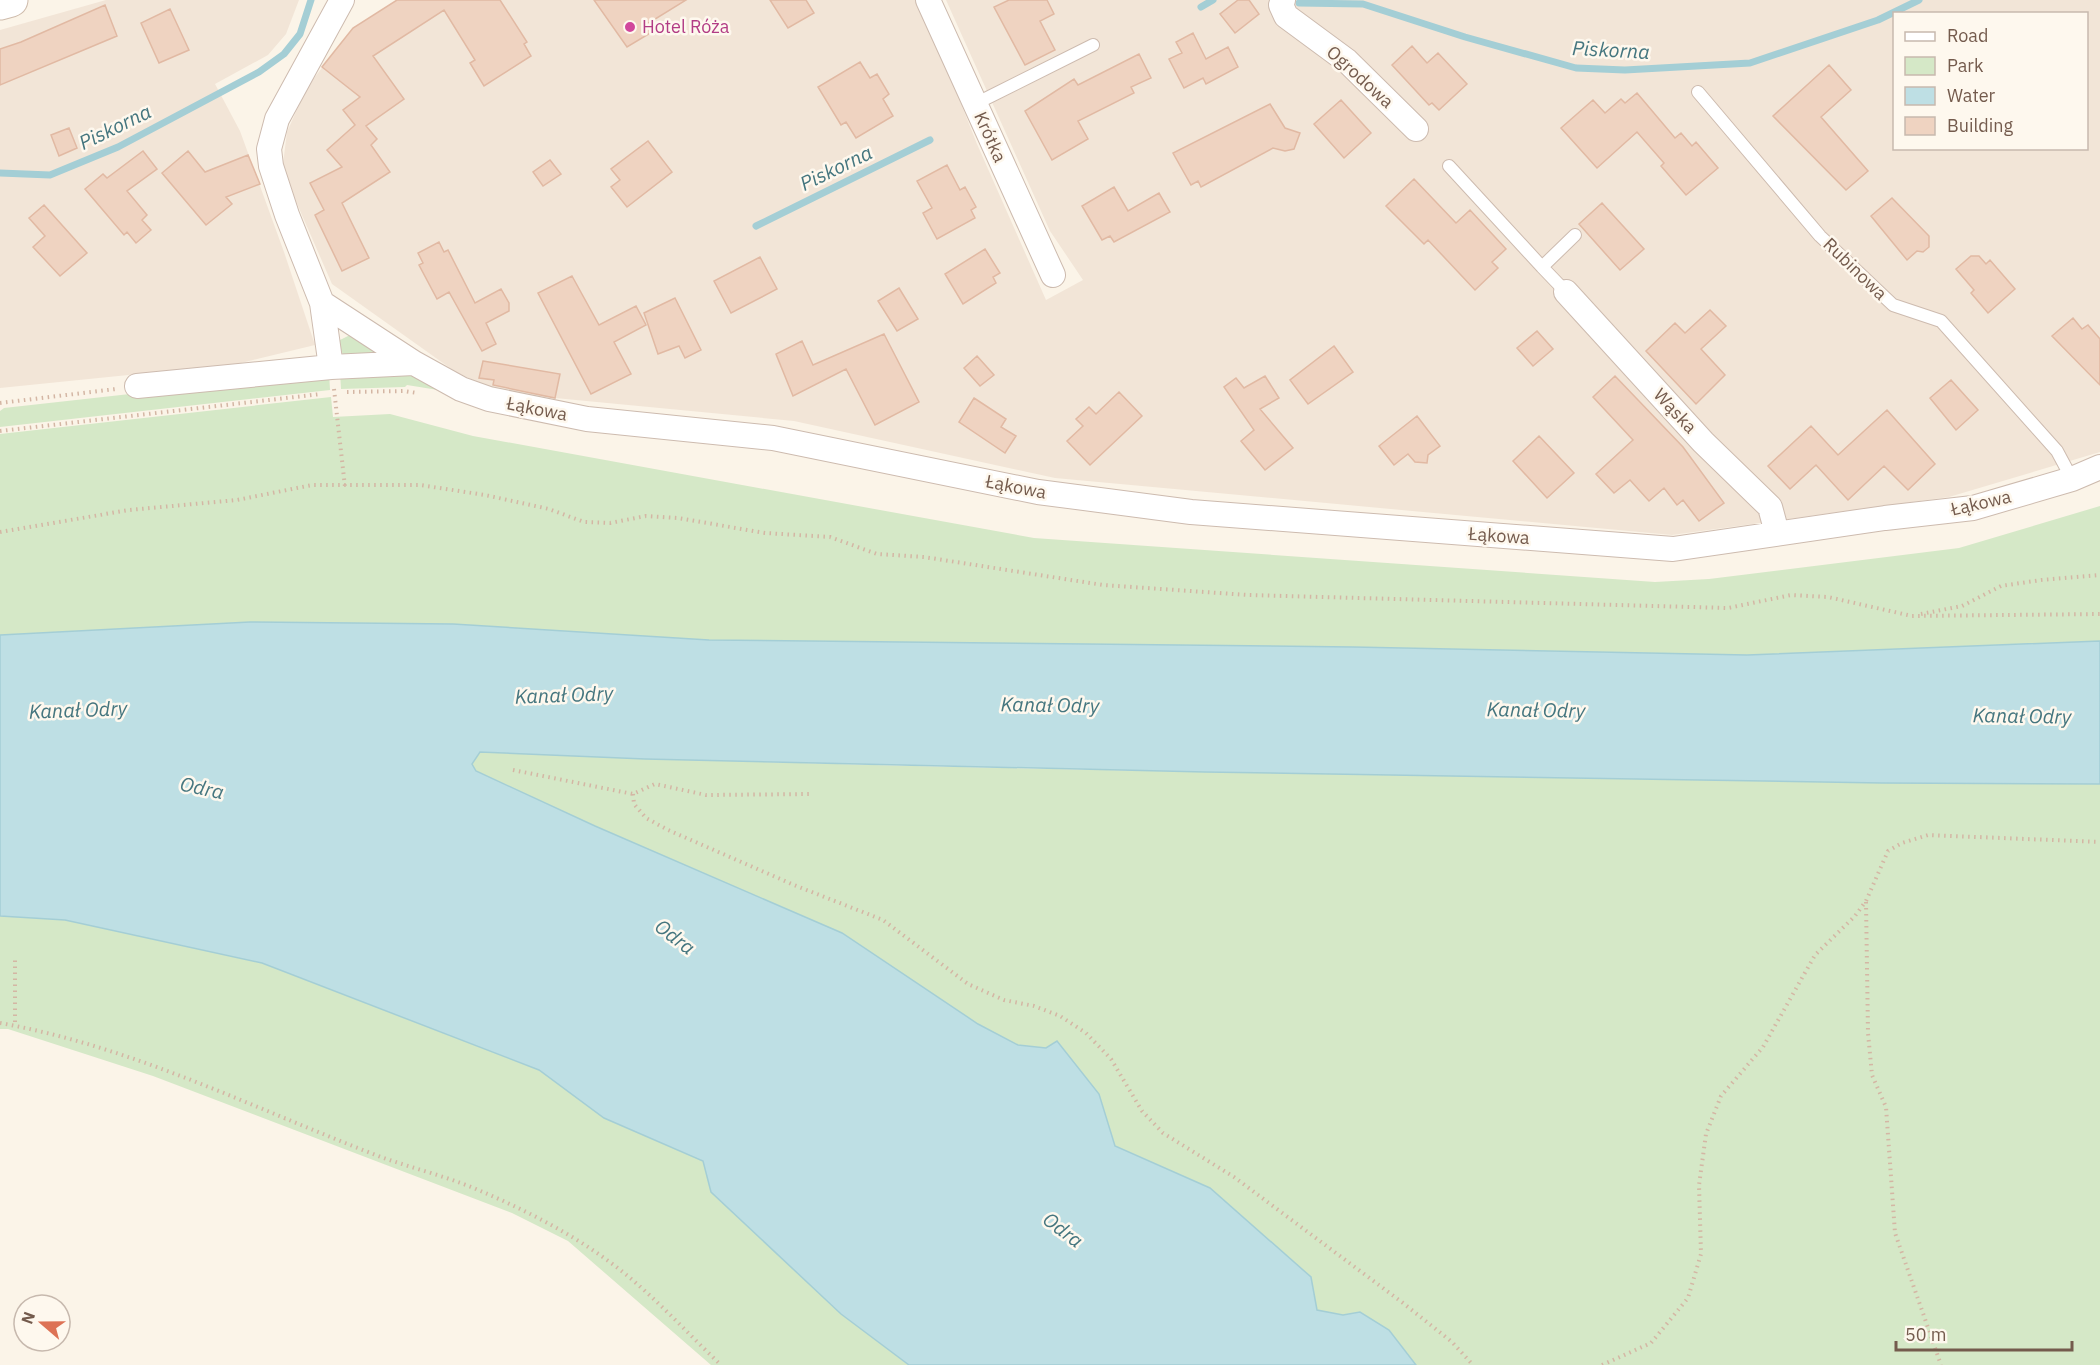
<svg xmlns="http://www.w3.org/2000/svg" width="2100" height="1365" font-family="'IBM Plex Sans',sans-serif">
	<rect width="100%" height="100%" fill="#fbf4e8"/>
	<!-- residential -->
	<path fill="#f2e5d7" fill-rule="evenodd" d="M106,0H299L286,34L268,55L215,84L240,131L284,252L315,345L237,364L0,388V30Z
		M398,0H920L977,144L1046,300L1083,280L1050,231L946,0H2100V452L1949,497L1672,535L1055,478L794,421L504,393L457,373L332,284L288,183L283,164L287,132L307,87L353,28ZM1894,14H2086V148H1894Z"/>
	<!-- green -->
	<path fill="#d5e8c7" d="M350,335L395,359L343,355L338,341Z
		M329,372L330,390L0,427V411L4,408Z
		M340,372C377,373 407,365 438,390L407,385L405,387L341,389Z
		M331,397L333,417L390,414L473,436L1034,538L1655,582L1709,579L1959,548L2100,506V641L1747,655L1353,647L709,640L453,624L250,622L0,635V434Z
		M480,752C838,767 1196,772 1555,777C1736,779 1918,783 2100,784V1365H1416L1389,1330L1360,1313L1343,1315L1317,1310L1311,1277L1210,1188L1115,1146L1099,1094L1046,1048L1018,1045L978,1024L842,933L595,826L476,771L472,764Z
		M0,916L65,920L262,963L539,1070L604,1118L703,1161L711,1192L841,1314L909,1365H711L568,1241L512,1213L153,1076L8,1029H0Z"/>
	<!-- water -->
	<path fill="#bedfe4" stroke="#a4ced5" stroke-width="1.5" d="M250,622L453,624L709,640L1353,647L1747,655L2100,641V784L1882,783L1205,772L645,759L480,752L472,764L476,771L595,826L842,933L978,1024L1018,1045L1046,1048L1057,1041L1099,1094L1115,1146L1210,1188L1311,1277L1317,1310L1343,1315L1360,1312L1389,1330L1416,1365H909L841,1314L711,1192L703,1161L604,1118L539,1070L262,963L65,920L0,916V635Z"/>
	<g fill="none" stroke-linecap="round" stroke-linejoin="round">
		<!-- stream -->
		<path stroke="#a4ced5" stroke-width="7" d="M1299,3L1363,4L1465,37L1576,68L1625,70L1750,63L1878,20L1919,0
			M1201,7L1213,0
			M0,173L50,175L118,147L259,72L284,54L300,34L311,0
			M756,226L930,140"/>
	</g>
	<!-- building -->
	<path fill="#efd3c1" stroke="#e1b9a3" stroke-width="1.5" d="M397,0H500L527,42L524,44L531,56L484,86L470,63L475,60L444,10L373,56L404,99L366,126L377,139L371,145L390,172L342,203L369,258L342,271L315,215L324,210L310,183L342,167L327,150L355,125L343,110L360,97L322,67L353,28Z
		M594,0H686L647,24L652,32L627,47Z
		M770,0H806L814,13L788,28Z
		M1009,0H1047L1054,14L1040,21L1055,50L1025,65L994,7Z
		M1238,0H1249L1259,14L1235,33L1220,14Z
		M105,5L117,36L0,85V49L21,42Z
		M170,9L189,50L159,63L141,23Z
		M1193,33L1206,59L1228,47L1238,67L1206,84L1203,78L1184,88L1169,59L1182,53L1176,42Z
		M1412,46L1427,63L1438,53L1467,84L1439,110L1432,103L1429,105L1392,65Z
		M1139,54L1151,78L1131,87L1134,93L1078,121L1088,139L1052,160L1025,111L1074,79L1078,85Z
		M860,62L870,78L877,74L889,94L883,99L893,116L856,138L846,122L841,125L818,87Z
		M1829,65L1851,90L1821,117L1868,171L1846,190L1773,116Z
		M1637,93L1675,138L1681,133L1692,146L1696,142L1718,168L1686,195L1661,166L1664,163L1637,132L1597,168L1561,128L1593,100L1605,113L1621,99L1625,103Z
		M1341,100L1371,133L1344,158L1314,124Z
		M1270,104L1285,128L1300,133L1294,149L1285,151L1273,148L1201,187L1198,181L1191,185L1173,153Z
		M69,128L77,148L59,156L51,135Z
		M648,141L672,172L627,207L611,187L620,180L611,169Z
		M143,151L157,169L127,191L147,215L142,220L151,230L136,243L127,232L124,235L85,189L103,174L107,178Z
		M188,151L205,172L248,155L260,184L226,197L232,204L206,225L162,173Z
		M550,160L561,174L543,186L533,172Z
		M947,165L960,190L965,187L976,207L971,210L975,218L937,239L923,213L932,208L917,181Z
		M1414,179L1456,223L1470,210L1506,249L1492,262L1498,268L1475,290L1428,240L1424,244L1386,206Z
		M1114,187L1128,211L1159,193L1170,212L1114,242L1110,236L1102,240L1082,206Z
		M1892,198L1929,236V247L1923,252L1917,251L1907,260L1871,216Z
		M1602,203L1644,249L1620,270L1579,224Z
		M44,205L87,253L60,276L33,247L45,236L29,218Z
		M439,242L444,252L448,250L475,303L501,289L509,303V311L486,323L496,344L482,351L449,292L437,299L419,265L423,263L418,253Z
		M985,249L1000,273L993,277L996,283L963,304L945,274Z
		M1971,256H1979L1986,264L1990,260L2015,289L1988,313L1971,293L1974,290L1956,269Z
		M760,257L777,289L731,313L714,281Z
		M572,276L599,325L636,306L646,325L614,342L631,374L591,394L538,293Z
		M899,288L918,319L897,331L878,301Z
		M675,298L701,350L685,358L679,346L658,354L644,313Z
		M1710,310L1726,326L1701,349L1725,375L1696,404L1646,351L1675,323L1685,333Z
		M2073,318L2082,329L2088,325L2100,339V385L2052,336Z
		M1537,331L1553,349L1533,366L1517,348Z
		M884,334L919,402L875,425L846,369L793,396L776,354L802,341L813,365Z
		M1334,346L1353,372L1308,404L1290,380Z
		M977,356L994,375L980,386L964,368Z
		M483,361L560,374L555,398L493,385L494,380L479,378Z
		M1265,376L1279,398L1260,409L1293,448L1265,470L1241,441L1254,430L1224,387L1236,378L1244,388Z
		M1615,376L1683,447L1724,503L1699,521L1683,500L1677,505L1664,488L1649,501L1630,480L1614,493L1596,474L1633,440L1593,397Z
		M1951,380L1978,410L1956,430L1930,398Z
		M1119,392L1142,416L1090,465L1067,441L1083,426L1076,419L1089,407L1096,414Z
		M974,398L1006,419L1001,427L1016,436L1005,453L959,422Z
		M1887,410L1935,464L1908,490L1884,466L1848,500L1816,465L1790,489L1768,466L1811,426L1838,455Z
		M1417,416L1440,446L1428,455L1427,463L1415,462L1408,454L1394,465L1379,446Z
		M1539,436L1574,473L1547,498L1513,461Z"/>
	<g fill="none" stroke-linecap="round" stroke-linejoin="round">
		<defs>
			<path id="service" d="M1698,92L1820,236L1893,305L1941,321L2057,451L2072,479
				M975,104L1093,45
				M1449,166L1542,267
				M1566,292L1542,267L1575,235"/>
			<path id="minor" d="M928,0L1053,275
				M1283,0L1281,5L1286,16L1347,61L1416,129
				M1566,292L1703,442L1770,507L1777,533
				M322,303L414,363
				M331,367L322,303L287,215L271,166L269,149L277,119L342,0
				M137,386L331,367L414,363L461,389L489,399L587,419L773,438L1038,492L1191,512L1673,549L1885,518L1973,508L2072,479L2100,467"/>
			<path id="secondary" d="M0,3L11,0"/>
		</defs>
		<!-- service casing -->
		<use href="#service" stroke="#cdbbaf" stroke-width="14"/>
		<!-- minor casing -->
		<use href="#minor" stroke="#cdbbaf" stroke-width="26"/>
		<!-- secondary casing -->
		<use href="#secondary" stroke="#cfbcac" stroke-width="35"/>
		<!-- path -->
		<path stroke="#d4b6a4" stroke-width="4" stroke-dasharray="1.5 4.5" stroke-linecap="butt" d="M334,389L345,487
			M347,392L404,391L417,393
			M0,403L116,389
			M0,431L321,394
			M0,532L129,510L237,500L312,485H420L485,495L549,509L584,522L610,523L646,516L678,518L765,533L830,537L877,554L924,557L1103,585L1248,595L1728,608L1791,595L1828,597L1912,616L2100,614
			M1921,614L1962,606L2001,586L2041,580L2100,575
			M513,770L633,794L655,784L706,795L813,794
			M633,794L634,804L646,818L668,830L794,885L883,920L968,984L1004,1000L1034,1006L1060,1016L1086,1033L1111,1059L1142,1111L1163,1133L1234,1177L1403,1303L1452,1342L1473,1365
			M1866,902L1868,1033L1872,1075L1886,1107L1895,1233L1941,1365
			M15,1022V957
			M0,1023C134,1047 255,1109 381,1157C412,1168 445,1176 476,1189C521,1208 567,1231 607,1260C649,1290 684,1330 721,1365
			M1602,1365L1651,1343L1688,1298L1701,1254L1699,1185L1706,1134L1721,1096L1763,1047L1815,955L1855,916L1866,901L1888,851L1902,843L1928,835L2100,842"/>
		<!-- service -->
		<use href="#service" stroke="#fff" stroke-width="12"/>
		<!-- minor -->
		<use href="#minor" stroke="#fff" stroke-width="24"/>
		<!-- secondary -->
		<use href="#secondary" stroke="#fff" stroke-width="33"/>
	</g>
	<!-- markers -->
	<circle fill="#d1479c" stroke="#fef8ee" stroke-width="2" cx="630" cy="27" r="6"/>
	<g text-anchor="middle" stroke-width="5" stroke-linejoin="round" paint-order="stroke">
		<!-- hotel labels -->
		<g font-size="18" fill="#b23c85" stroke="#fef8ee" text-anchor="start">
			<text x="642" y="33">Hotel Róża</text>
		</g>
		<!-- street labels -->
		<g font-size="18" fill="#745b4d" stroke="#fef8ee">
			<text transform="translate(1360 77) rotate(42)" y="6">Ogrodowa</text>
			<text transform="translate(990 137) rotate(66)" y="6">Krótka</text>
			<text transform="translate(1855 269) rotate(44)" y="6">Rubinowa</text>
			<text transform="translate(537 409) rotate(11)" y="6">Łąkowa</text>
			<text transform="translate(1675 411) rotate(47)" y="6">Wąska</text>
			<text transform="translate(1016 487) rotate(11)" y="6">Łąkowa</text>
			<text transform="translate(1981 503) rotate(-13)" y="6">Łąkowa</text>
			<text transform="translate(1499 536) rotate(4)" y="6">Łąkowa</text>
		</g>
		<!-- water labels -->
		<g font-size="20" font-style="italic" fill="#45767f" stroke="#fef8ee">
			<text transform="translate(1611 50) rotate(3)" y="7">Piskorna</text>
			<text transform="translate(115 127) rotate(-26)" y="7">Piskorna</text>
			<text transform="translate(836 168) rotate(-26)" y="7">Piskorna</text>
			<text transform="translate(564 695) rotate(-2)" y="7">Kanał Odry</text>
			<text transform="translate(1050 705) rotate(1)" y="7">Kanał Odry</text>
			<text transform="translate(78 710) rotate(-2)" y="7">Kanał Odry</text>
			<text transform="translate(1536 710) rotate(1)" y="7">Kanał Odry</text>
			<text transform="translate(2022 716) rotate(1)" y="7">Kanał Odry</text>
			<text transform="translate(202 788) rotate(12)" y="7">Odra</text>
			<text transform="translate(675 937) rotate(37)" y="7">Odra</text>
			<text transform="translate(1063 1230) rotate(37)" y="7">Odra</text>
		</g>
	</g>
	<!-- legend -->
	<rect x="1893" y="12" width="195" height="138" fill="#fef8ee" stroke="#c7b9ae" stroke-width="1.5"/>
	<rect x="1905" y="32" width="30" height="9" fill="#ffffff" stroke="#c7b9ae" stroke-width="1.5"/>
	<text x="1947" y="42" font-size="18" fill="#745b4d">Road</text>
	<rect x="1905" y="57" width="30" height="18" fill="#d5e8c7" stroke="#c7b9ae" stroke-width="1.5"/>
	<text x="1947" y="72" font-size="18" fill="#745b4d">Park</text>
	<rect x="1905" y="87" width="30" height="18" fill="#bedfe4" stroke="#c7b9ae" stroke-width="1.5"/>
	<text x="1947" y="102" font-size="18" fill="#745b4d">Water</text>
	<rect x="1905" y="117" width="30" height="18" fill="#efd3c1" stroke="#c7b9ae" stroke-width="1.5"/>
	<text x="1947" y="132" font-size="18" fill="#745b4d">Building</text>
	<!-- north arrow -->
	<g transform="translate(42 1323) rotate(290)"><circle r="28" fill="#fef8ee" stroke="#c7b9ae" stroke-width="1.5"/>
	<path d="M0-4.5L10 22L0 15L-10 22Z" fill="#dd7255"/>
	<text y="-9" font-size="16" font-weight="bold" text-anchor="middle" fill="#745b4d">N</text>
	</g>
	<!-- scale -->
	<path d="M1896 1341v9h176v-9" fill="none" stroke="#745b4d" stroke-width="3"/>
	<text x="1905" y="1341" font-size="18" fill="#745b4d" stroke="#fef8ee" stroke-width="4.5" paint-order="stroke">50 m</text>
</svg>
